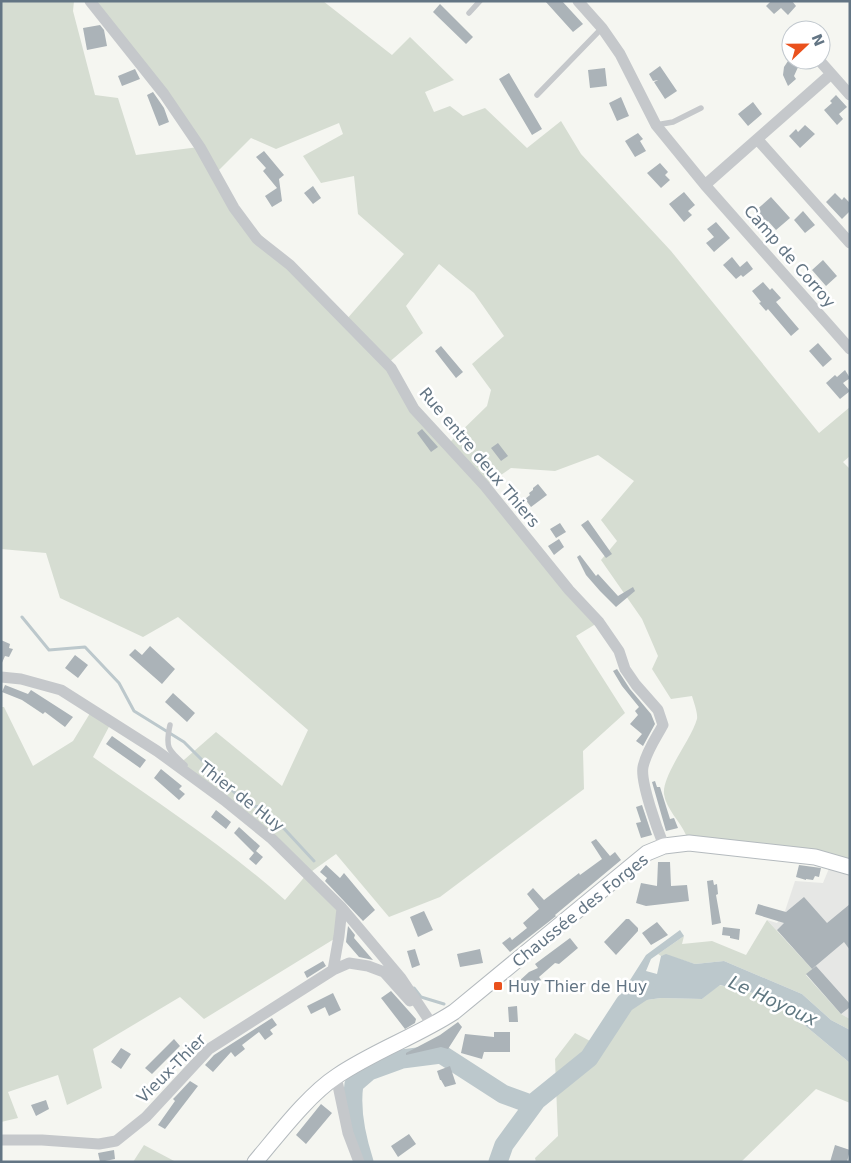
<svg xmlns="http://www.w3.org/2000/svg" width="851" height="1163" font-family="'DejaVu Sans',sans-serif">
	<rect width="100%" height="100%" fill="#f5f6f1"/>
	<!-- built -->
	<path fill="#e6e7e5" d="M831,855L850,859V1019L841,1014L806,974L812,968L767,920L777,923L785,911L795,881L823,883L830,866Z"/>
	<!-- green -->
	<path fill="#d6ddd2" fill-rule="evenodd" d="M1,1H74L73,11L95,95L118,98L136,155L199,147L90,1H323L392,55L410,37L454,80L425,92L434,112L450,106L463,116L485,108L527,148L561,121L581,154L671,251L819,433L850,407V456L843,462L850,469V859L816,852L686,835C680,821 666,809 664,794C662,775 691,740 697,719C698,713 694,703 692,696L671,699L652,669L658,656L642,619L601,560L617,541L601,520L634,481L598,455L555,471L511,468L485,486L599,622L576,636L625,713L583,751L584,789L440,897L389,917L336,854L308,874L342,908L339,936L204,1019L180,997L93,1049L102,1088L67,1105L58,1075L8,1092L18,1118L1,1122V707H4L33,766L73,741L92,710L111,723L93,757C158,803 226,847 285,900L307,874L177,766L216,732L282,786L308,730L178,617L143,637L60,598L46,553L1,549ZM339,123L343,134L303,156L321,183L354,176L358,214L404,254L346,320L234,208L215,174L251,138L276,149ZM439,264L474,293L504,336L472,364L491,390L487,406L447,445L387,364L423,333L406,306Z
		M767,920L812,969L806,975L841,1014L850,1019V1030L831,1020L802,994L724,961L695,964L666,955L661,956L658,954L684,936L682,944L712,941L746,955Z
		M719,985L761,995L802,1023L850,1063V1103L816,1089L741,1162H536L535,1158L558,1136L555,1059L575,1033L592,1042L625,1003L661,998L702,999Z
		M144,1145L176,1162H133Z"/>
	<!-- water -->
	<path fill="#bcc8cc" d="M680,930L684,936L651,959L646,971L657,974L661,956L666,954L695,964L724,961L802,994L831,1020L850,1030V1063L802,1023L761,995L720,985L702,999L661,998L625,1003L618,999L646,955Z"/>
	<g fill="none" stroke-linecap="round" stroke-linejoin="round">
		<!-- stream -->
		<path stroke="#bcc8cc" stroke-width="3" d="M22,617L49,650L85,647L119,683L134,711L184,742L248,806L264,807L314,861
			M414,988L421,997L444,1004"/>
		<!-- river -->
		<path stroke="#bcc8cc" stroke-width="19" d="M364,1162C356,1137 350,1110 354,1084L369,1071L402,1059L441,1054L503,1094L533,1105
			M498,1162L504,1145L537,1100L589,1058L625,1003L646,989"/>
	</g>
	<!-- building -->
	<path fill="#abb3b8" d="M545,1H562L583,24L573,32Z
		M771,1H792L796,6L788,15L781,8L774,14L766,6Z
		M440,4L473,37L466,44L433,12Z
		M100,25L104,30L107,46L87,50L83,28Z
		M790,58L791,60L799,65L794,76L796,79L788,86L783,75L784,67Z
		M660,66L677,91L665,99L654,82L658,80L653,81L649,74Z
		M605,68L607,86L590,88L588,70Z
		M135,69L140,79L122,86L118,76Z
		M509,73L542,129L532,135L499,79Z
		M153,92L164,108L169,122L159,126L147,95Z
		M836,95L847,107L839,114L843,119L837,125L824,110L832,103L830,101Z
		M621,97L629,116L617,121L609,103Z
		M753,102L762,114L748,126L738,114Z
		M805,125L815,134L800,148L789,136L796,129L798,132Z
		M638,133L643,139L640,141L646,151L635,157L625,141Z
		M264,151L284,175L279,179L282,201L272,207L265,196L277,188L263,171L266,168L256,157Z
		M660,163L668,172L665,175L670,180L661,188L647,173Z
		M313,186L321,198L313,204L304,193Z
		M684,192L695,205L688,211L692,215L684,222L669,204Z
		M835,193L842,200L844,197L850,203V211L842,219L826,202Z
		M771,197L790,218L776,230L768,221L764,224L754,212Z
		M803,211L815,225L805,233L794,220Z
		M716,222L730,238L714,252L706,243L714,237L707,229Z
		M732,257L740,267L747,261L753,269L743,277L741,275L736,279L723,265Z
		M823,260L837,276L826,286L812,270Z
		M763,282L770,290L772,288L781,298L776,302L799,329L791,336L768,309L766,311L759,303L761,302L752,291Z
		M818,343L832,359L823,367L809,351Z
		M441,346L463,372L456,378L435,351Z
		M845,370L850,378L843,383L850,391L840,399L826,383L835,375L837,377Z
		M422,429L438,447L431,452L417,433Z
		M498,443L508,456L501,461L491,448Z
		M538,484L547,495L531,507L525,499L530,495L529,493L533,490V488Z
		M588,520L612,554L606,558L581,525Z
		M560,523L566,532L556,538L550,529Z
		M559,539L564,547L554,555L548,546Z
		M580,555L596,576L598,574L618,596L633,587L635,591L616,607L600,591L586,575L577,557Z
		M1,640L10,644L9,648L13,649L9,657L5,656L1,665Z
		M150,646L175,669L162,684L129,655L135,649L142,655Z
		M75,655L88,665L78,678L65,668Z
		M617,669L630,689L651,714L655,724L643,746L636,741L642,734L630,724L638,715L635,711L639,707L622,686L613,671Z
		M5,685L28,694L31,690L73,717L65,727L45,712L43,714L22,700L2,692Z
		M173,693L195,713L187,722L165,702Z
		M112,736L146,760L140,768L106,744Z
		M161,769L182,786L179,789L185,794L179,800L154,778Z
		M655,781L657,787H660L670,819L674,818L678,828L666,831L652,782Z
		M642,805L652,835L641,838L636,823L641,822L636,807Z
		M216,810L231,822L226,829L211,817Z
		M239,827L260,846L256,851L263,857L256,865L249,859L254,853L234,833Z
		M596,839L610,856L615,852L621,860L555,915L556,916L551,920L510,952L502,943L510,937L512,940L527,928L523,923L539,909L527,894L533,888L544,900L579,873L580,875L602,859L591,842Z
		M658,862H670L671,886L687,885L689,901L646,906L636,903L641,883L657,886Z
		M326,865L340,878L344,873L375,910L363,921L325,881L327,878L320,872Z
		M799,865L821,868L819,877L815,876L813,880L806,879V880L796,877Z
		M713,880L714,885L717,884L718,894L716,895L721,923L712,925L707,881Z
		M804,897L827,923L850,904V950L844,942L812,969L777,930L784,923L755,914L758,904L786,912Z
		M424,911L433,930L418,937L410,917Z
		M626,919H629L638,928V931L616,955L604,942Z
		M657,922L668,935L651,945L642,933Z
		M348,926L355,935L354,938L373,960L359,957L346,942Z
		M723,927L740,929L739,940L730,938V936L722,935Z
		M570,938L578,948L559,964L555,963L539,977L541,980L526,994L517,983L529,972L538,968L535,964Z
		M415,949L420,965L412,968L407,951Z
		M480,949L483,963L460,967L457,954Z
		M323,961L326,966L307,978L304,972Z
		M816,966L850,1004V1007L841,1014L806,974Z
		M391,991L416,1019L415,1023L405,1029L381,998Z
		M333,993L341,1010L329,1016L325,1007L311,1014L307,1006Z
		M517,1006L518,1022H509L508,1007Z
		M272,1018L277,1025L270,1030L273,1034L265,1040L259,1032L242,1045L245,1049L235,1057L231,1052L213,1072L205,1065L214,1055Z
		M458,1022L462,1027L448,1049L441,1047L406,1055V1053L440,1035Z
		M494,1032H510V1052H484L482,1059L461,1053L465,1034L494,1037Z
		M174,1039L180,1046L152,1074L145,1068Z
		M121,1048L131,1054L121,1069L111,1062Z
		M450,1066L456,1084L445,1087L441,1080H440L437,1071Z
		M190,1081L198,1086L165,1129L158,1125L175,1101L173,1099L175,1097Z
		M46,1100L49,1109L36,1116L31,1105Z
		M321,1104L332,1113L306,1144L296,1135Z
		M409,1134L416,1144L398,1157L391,1146Z
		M835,1145L850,1150L847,1162H830Z
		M114,1150L115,1159L100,1162L98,1153Z"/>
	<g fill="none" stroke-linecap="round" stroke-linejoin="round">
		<defs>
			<path id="secondary" d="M255,1162C278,1135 308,1095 337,1076C374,1051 417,1036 454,1012L647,853L664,846L689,843L815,857L850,867"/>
		</defs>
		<!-- secondary casing -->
		<use href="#secondary" stroke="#b4babe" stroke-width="17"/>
		<!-- service -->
		<path stroke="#c5c8cb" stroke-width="5.5" d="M469,13L480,1
			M537,95L602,28
			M656,125L673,122L701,108
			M170,725C165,748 168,750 185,765"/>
		<!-- minor -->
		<path stroke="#c5c8cb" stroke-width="11" d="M90,1L164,94L200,147L234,208L257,239L290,265L391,368L414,409L485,486L569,590L599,622L619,651L625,669L636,685L658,710L663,725C656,738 646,752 643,767C640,782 658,831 664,846
			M578,1L602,28L620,54L656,125L705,185L850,349
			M819,60L850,95
			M758,140L850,243
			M705,185L831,74
			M1,677L21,679L61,690L157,751L224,800L272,839L342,908L401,978L433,1026
			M333,970L339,936L342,908
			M336,1076L348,1133L359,1162
			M1,1140H42L99,1144L116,1141L146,1117L209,1049L333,970L349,963L368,966L384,972L410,1001"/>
		<!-- secondary -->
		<use href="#secondary" stroke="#fff" stroke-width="15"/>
	</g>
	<!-- markers -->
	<rect fill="#ea511d" stroke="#fff" stroke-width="2" x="493" y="981" width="10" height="10" rx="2.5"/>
	<g text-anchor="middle" stroke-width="5" stroke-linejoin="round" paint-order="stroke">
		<!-- street labels -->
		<g font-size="16" fill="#637584" stroke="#fff">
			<text transform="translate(790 256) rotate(49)" y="6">Camp de Corroy</text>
			<text transform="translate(480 457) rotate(50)" y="6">Rue entre deux Thiers</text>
			<text transform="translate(242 796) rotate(38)" y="6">Thier de Huy</text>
			<text transform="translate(580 910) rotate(-39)" y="6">Chaussée des Forges</text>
			<text transform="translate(171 1068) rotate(-45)" y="6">Vieux-Thier</text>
		</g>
		<!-- poi labels -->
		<g font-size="16" fill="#637584" stroke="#fff" text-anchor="start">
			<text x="508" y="992">Huy Thier de Huy</text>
		</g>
		<!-- water labels -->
		<g font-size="18" font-style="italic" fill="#5f7781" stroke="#fff">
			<text transform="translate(773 1001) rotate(25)" y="6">Le Hoyoux</text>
		</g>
	</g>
	<!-- border -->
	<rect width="851" height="1163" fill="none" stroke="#637584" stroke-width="5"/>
	<!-- north arrow -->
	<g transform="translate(806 45) rotate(68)"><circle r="24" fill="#ffffff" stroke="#c1c8ce"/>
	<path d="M0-4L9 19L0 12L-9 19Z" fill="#ea511d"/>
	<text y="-8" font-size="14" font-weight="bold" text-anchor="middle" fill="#637584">N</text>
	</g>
</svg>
